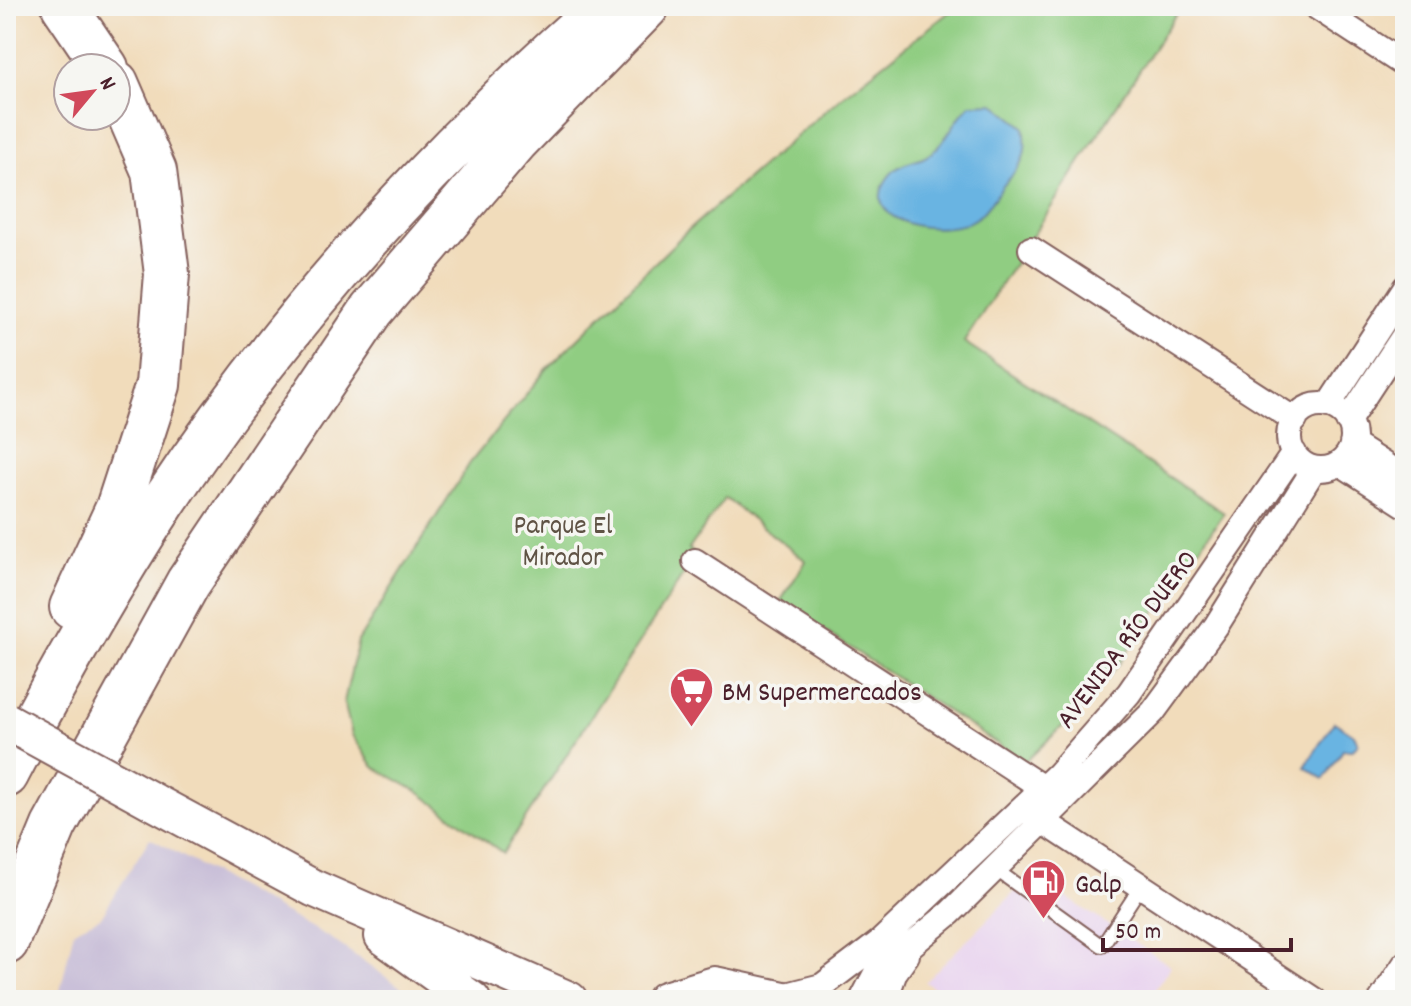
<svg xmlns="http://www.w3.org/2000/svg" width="1411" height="1006" font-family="Dekko,sans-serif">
	<rect width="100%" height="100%" fill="#f6f6f2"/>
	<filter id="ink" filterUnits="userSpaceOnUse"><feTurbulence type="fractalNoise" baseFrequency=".0125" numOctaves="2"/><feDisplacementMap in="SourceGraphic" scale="16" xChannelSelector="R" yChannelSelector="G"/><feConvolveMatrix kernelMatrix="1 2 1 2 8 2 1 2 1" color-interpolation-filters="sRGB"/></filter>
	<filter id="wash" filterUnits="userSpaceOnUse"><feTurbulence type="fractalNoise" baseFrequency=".006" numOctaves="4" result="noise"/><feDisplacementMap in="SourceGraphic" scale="32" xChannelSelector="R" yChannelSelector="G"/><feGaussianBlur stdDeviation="1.8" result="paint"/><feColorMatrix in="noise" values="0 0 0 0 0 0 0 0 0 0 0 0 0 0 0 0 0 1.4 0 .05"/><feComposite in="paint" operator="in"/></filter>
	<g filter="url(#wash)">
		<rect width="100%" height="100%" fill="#f1dcbb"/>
		<!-- built -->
		<path fill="#e8d2ef" d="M1032,875L1171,966L1148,1000H952L925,982Z"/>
		<!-- industrial -->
		<path fill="#c9bfd8" d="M150,838L330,938L419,1000H58L74,930L101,917Z"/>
		<!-- green -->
		<path fill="#90cd82" stroke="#6d7656" stroke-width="2" d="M957,6H1181L964,342L1224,513L1119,664L1084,706L1025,762L780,602L806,561L725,498L689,549L696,555L503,853L417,791L374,767L352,735L344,702L358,641L470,463L546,370L685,233L841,97Z"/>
		<!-- water -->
		<path fill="#69b4e2" stroke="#5a6a86" stroke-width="2" d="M994,103L1024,127C1029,156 1022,164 1003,186C995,196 986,212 975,219C944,239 857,224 887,179C898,163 908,164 923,158C946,147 953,120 971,104Z
			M1334,722L1354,735L1358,743L1353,750H1343L1324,779L1305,767Z"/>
	</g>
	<g filter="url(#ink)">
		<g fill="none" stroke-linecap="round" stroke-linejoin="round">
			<defs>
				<path id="lane" d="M995,869L1102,946L1141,886"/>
				<path id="street" d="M1315,6L1405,65
					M1031,249L1295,420
					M1289 437a32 32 0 1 1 64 0a32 32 0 1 1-64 0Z
					M1328,406L1405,288
					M1348,421L1405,334
					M1352,444L1405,478
					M1340,463L1405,505
					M695,561L1043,788
					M1032,814L1314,1000
					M779,997L822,986L880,942L1058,774L1129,693L1294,453
					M862,1000L875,975L950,913L1153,712L1216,626L1314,469
					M885,1000L895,972L907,955
					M1381,1000L1405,964"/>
				<path id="secondary" d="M152,801L313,888L569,1000
					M383,936L472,1000
					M665,1000L715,985L784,1000"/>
				<path id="highway" d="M64,6L106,68
					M72,607L118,508L158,385L167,274L154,171L116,83
					M6,775C54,683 106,590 163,503C285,318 437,151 603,6
					M6,942L54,826L188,583L372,310L516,141L647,6"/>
			</defs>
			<!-- lane casing -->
			<use href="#lane" stroke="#84615d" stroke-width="16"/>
			<!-- street casing -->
			<use href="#street" stroke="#84615d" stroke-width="28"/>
			<!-- secondary casing -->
			<use href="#secondary" stroke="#84615d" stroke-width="40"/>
			<!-- highway casing -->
			<use href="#highway" stroke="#84615d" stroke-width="48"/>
			<!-- lane -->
			<use href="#lane" stroke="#fff" stroke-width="12"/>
			<!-- street -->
			<use href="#street" stroke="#fff" stroke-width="24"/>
			<!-- secondary -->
			<use href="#secondary" stroke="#fff" stroke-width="36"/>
			<!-- highway -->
			<use href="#highway" stroke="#fff" stroke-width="44"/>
			<defs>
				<path id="secondary-bridge" d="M6,721L152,801"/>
			</defs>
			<!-- secondary-bridge casing -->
			<use href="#secondary-bridge" stroke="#84615d" stroke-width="40" stroke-linecap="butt"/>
			<!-- secondary-bridge -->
			<use href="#secondary-bridge" stroke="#fff" stroke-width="36"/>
		</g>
	</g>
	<!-- icons -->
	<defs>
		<symbol id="supermarket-pin" viewBox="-11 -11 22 30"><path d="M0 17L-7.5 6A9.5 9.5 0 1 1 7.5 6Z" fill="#d1495b" stroke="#f6f6f2"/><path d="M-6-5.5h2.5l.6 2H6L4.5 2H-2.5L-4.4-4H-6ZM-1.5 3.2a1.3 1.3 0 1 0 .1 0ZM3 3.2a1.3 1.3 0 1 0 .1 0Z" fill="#fff"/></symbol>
		<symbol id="fuel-pin" viewBox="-11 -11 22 30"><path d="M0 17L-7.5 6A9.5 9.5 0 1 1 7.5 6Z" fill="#d1495b" stroke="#f6f6f2"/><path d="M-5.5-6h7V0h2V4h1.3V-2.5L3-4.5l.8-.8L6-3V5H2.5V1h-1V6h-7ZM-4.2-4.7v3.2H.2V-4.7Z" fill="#fff"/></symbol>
	</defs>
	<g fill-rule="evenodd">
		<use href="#supermarket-pin" x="666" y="664" width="51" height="69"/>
		<use href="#fuel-pin" x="1018" y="856" width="51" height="69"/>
	</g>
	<g text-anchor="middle" stroke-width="7" stroke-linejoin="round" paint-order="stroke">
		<!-- park labels -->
		<g font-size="28" fill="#5f5345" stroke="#f6f6f2">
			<text x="563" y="533">Parque El<tspan x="563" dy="32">Mirador</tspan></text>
		</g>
		<!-- street labels -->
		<g font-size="28" fill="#4a1f2b" stroke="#f6f6f2">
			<text transform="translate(1125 638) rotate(-53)" y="10">AVENIDA RÍO DUERO</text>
		</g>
		<!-- poi labels -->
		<g font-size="28" fill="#4a1f2b" stroke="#f6f6f2" text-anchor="start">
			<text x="722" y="700">BM Supermercados</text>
			<text x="1075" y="892">Galp</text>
		</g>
	</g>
	<!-- margin -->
	<rect width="1411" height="1006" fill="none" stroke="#f6f6f2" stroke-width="32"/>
	<!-- north arrow -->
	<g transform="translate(92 92) rotate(61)"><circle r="38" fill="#f6f6f2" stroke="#b1a0a2" stroke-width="2"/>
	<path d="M0-6L14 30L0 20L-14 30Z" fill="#d1495b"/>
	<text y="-12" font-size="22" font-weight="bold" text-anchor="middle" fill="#4a1f2b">N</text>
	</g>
	<!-- scale -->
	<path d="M1103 938v12h188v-12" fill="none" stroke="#4a1f2b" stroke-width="4"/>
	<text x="1115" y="938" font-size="24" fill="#4a1f2b" stroke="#f6f6f2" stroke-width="6" paint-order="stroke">50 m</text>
</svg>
